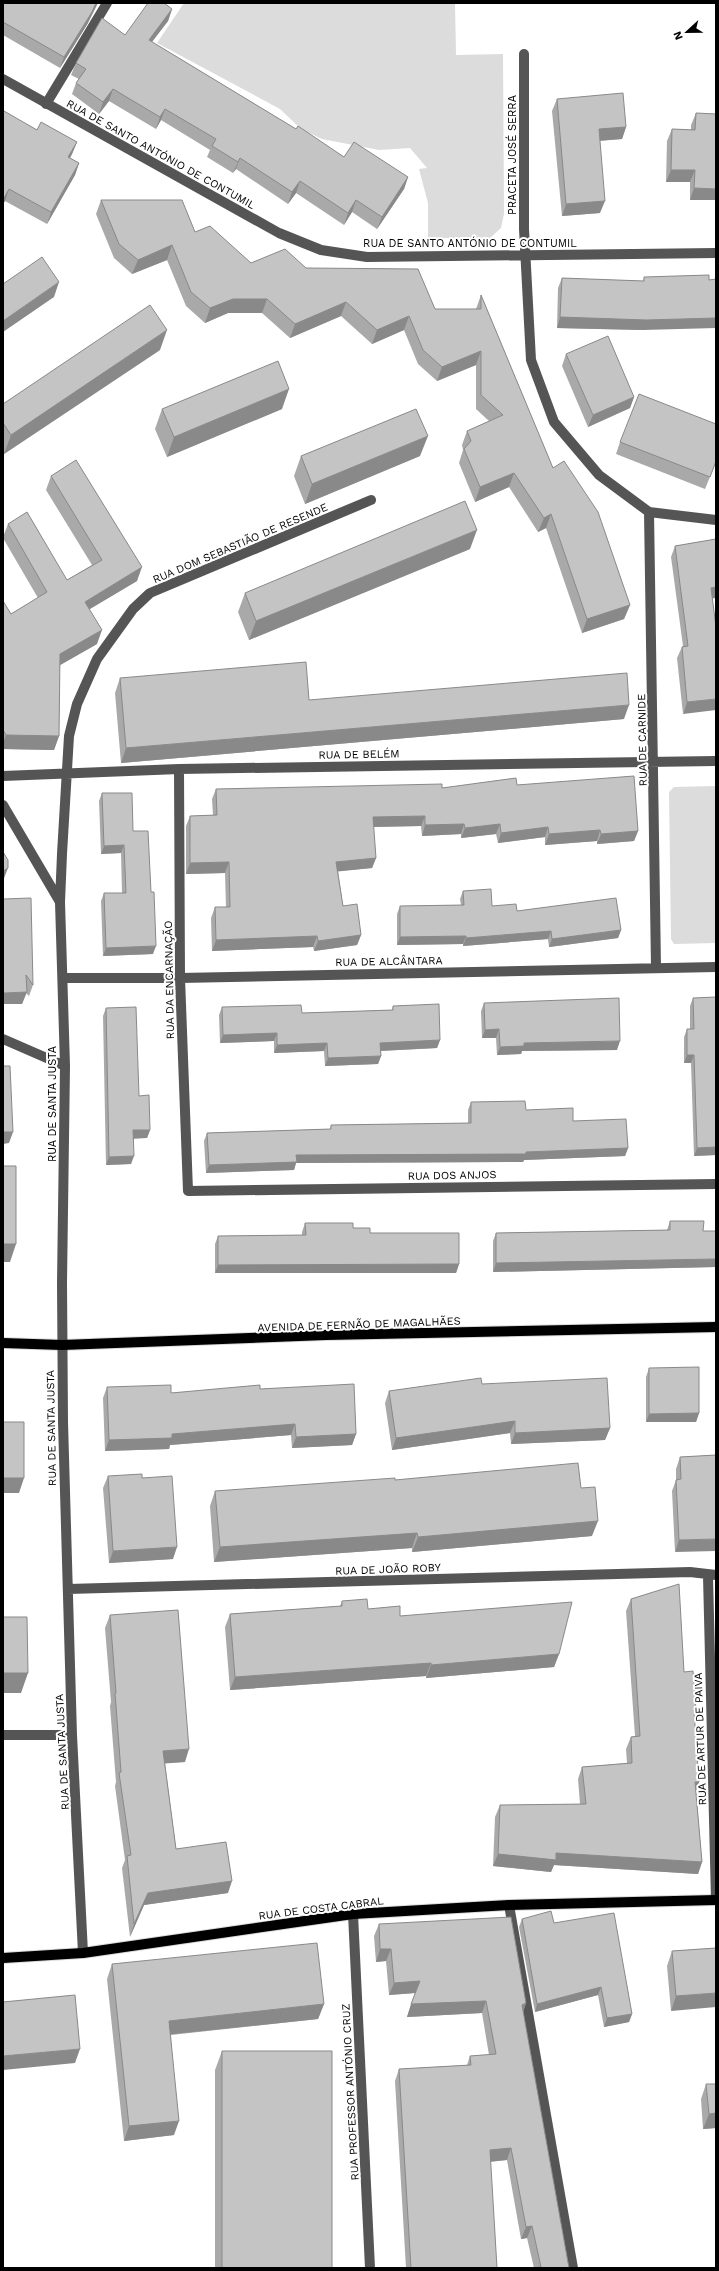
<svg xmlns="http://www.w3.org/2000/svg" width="719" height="2271" font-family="'Work Sans',sans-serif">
	<rect width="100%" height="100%" fill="#fff"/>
	<!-- green -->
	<path fill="#dcdcdc" d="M184,3H455L456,55L503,54L504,214L501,228L490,238H428V203L419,169L427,168L410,148L379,150L322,139L301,129L280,109L157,43Z
		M716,786V943L674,944L671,939L669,792L674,787Z"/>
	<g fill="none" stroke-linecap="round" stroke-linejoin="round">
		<defs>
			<path id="major" d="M3,1343L62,1345L326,1335L716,1327
				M3,1958L83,1953L353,1914L509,1905L716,1900"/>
		</defs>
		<!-- major casing -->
		<use href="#major" stroke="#dbdbdb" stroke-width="12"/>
		<!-- minor -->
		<path stroke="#555" stroke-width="10" d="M524,54V229L531,360L554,422L599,475L649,512L716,520
			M3,79L279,233L321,250L367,257L716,253
			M46,104L107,3
			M649,512L656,967
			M179,769L180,978L188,1191L716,1184
			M3,776L179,769L716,761
			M3,805L60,902
			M63,978H180L716,967
			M3,1039L65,1066
			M708,1576L716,1900
			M68,1589L690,1572L716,1575
			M3,1735H72
			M509,1905L573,2268
			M353,1914L370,2268
			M83,1953L72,1735L63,1422L62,1283L65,1066L60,902L62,854L69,736L77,704L97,659L133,609L150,593L371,500"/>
		<!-- major -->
		<use href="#major" stroke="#000" stroke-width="10"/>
	</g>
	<!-- wall -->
	<path fill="#a9a9a9" d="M3,3L88,23L60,68L3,35Z
		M172,9L168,21L152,42L296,129L344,157L408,177L404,189L377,229L352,212L344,225L296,193L288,204L236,169L233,173L207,157L210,150L161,120L156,129L109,101L99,114L72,94L76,83L79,79L71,75L76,63Z
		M557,99L626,127L622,139L600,141V213L562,216L552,111Z
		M3,112L37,130L77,142L72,154L70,158L79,163L75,175L47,224L5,201L3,204Z
		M696,113L716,200H690V182H666L667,141L672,129L691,130V125Z
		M101,200L195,232L251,263L306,268L435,309H476L481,295L553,468L630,605L624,619L582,633L546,528L538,532L509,487L475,502L459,463L463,450L462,445L467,431L489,421L476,409V365L437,381L418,364L404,330L372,344L341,316L290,338L262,313H228L205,323L186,306L167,260L132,274L114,258L96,214Z
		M644,277L643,330L557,328L558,288L562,278L643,281Z
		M160,350L4,454L3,453V404Z
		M566,354L634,397L630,408L588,427L562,366Z
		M162,409H282L167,457L155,429Z
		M620,442L716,462L705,489L616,454Z
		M301,456H420L305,504L294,476Z
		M51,476L137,581L89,609L97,644L60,665L59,736L54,750L3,749V601L11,614L38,598L3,538V537L8,524L67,580L92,565L46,490Z
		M716,539V598H712L716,627L683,714L677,658L682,647L683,646L671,557L675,546Z
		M470,549L249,640L238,612L245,593Z
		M120,678L309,700L624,719L121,763L115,693Z
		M517,785L638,831L634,841L597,844V841L545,845V837L498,843L496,834L461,838V834L422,836L421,826L373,827L376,858L372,868L338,871L343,906L361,935L357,945L314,951L313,947L212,951L211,918L215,907H226L225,873L186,874V826L190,816L213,815L212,799L216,789L442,788Z
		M102,793L133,831L153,954L103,956L101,901L104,893H122L121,853L101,854L99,801Z
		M463,891L492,906L517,911L621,930L618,938L549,947L548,939L463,946V944L397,945V914L400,906L461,905L460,899Z
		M3,899L33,985L29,996L26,993L22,1004Z
		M693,998L716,1155L694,1156L691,1063H684V1037L687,1029H690V1006Z
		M484,1003L617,1050L522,1051L521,1054L497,1055L496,1038H482L481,1011Z
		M393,1006L440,1040L437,1048L381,1051V1056L378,1064L325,1066L324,1051L274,1053V1041L220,1043L219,1015L222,1007L302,1013L392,1010Z
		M106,1008L139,1096L150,1130L147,1138H134L131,1164L106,1165L103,1016Z
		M471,1102L526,1110L573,1121L628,1148L625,1156L524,1160L523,1162L296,1163L294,1170L206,1173L204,1141L207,1133L330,1129L331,1125L468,1123V1110Z
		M670,1221L703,1231H716V1267L493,1272V1241L496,1233L667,1230Z
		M305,1223L353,1228L370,1233L459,1264L456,1273H215V1244L218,1236L302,1235V1232Z
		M649,1368L699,1413L696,1422H646V1377Z
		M482,1384L610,1428L605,1440L511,1444L510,1433L392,1450L385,1403L389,1391Z
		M107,1387L171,1393L260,1389L356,1434L352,1445L292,1448L291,1435L170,1445L169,1449L105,1451L103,1398Z
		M716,1455L675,1552L672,1491L676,1480V1469L680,1457Z
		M108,1476L142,1478L173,1559L109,1563L103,1488Z
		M395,1480L581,1488L592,1536L412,1552V1548L214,1562L210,1506L215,1491Z
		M631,1599L684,1672L696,1710L694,1715L696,1790L702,1862L698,1874L554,1865L551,1872L493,1866L495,1817L500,1805L580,1804L578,1779L582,1767L627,1763L626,1749L631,1737L635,1736L626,1611Z
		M342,1601L368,1609L559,1654L554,1667L426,1678V1676L230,1690L225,1627L230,1614L340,1606Z
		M110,1615L185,1762L165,1763L176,1849L228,1893L144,1905L130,1937L122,1868L125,1860L115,1786L116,1782L110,1706L111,1702L105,1628Z
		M522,1919L554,1923L632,2014L629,2022L604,2027L598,1995L535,2012L519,1927Z
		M379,1924L526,2003L523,2012L569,2268H534L527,2238L521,2239L507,2160L490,2162L497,2268H406L395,2081L399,2069L467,2065L470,2056L489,2055L482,2013L407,2017L415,1993L389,1995L386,1961L376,1962L374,1936Z
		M716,1948L671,2011L667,1966L672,1951Z
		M112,1964L324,2004L318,2019L171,2035L174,2135L124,2141L107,1979Z
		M222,2051L332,2268H215V2070Z
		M706,2084H716V2128L703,2129L701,2099Z"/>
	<!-- shaded-wall -->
	<path fill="#898989" d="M96,3H98L88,23L60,68L64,57Z
		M172,9L168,21L144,52L149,40Z
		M113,89L109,101L99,114L103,102Z
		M165,109L161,120L156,129L160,117Z
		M626,127L622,139L594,141L599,129Z
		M77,142L72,154L64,169L68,157Z
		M240,158L236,169L233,173L238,162Z
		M79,163L75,175L47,224L51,212Z
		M671,170H695L690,182H666Z
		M408,177L404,189L377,229L382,217Z
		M300,181L296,193L288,204L292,192Z
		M694,188L716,189V200H690Z
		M9,189L5,201L3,204V200Z
		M356,200L352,212L344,225L348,213Z
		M605,201L600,213L562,216L566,204Z
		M172,245L167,260L132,274L138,260Z
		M59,282L54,297L3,332V321Z
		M233,299H267L262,313H228L205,323L210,308Z
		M346,302L341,316L290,338L295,324Z
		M409,316L404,330L372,344L377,330Z
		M560,317L716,318V328L643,330L557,328Z
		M167,330L160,350L4,454L11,435Z
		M481,351L476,365L437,381L442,367Z
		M289,389L282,409L167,457L174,437Z
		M634,397L630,408L588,427L593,415Z
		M428,436L420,456L305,504L312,484Z
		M514,473L509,487L475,502L480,487Z
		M551,514L546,528L538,532L544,518Z
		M477,530L470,549L249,640L256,621Z
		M142,567L137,581L80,615L85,602Z
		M716,587V598L707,599L711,588Z
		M630,605L624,619L582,633L587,619Z
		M102,630L97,644L55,668L60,654Z
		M716,699V710L683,714L687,702Z
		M629,705L624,719L121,763L126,748Z
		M6,735L59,736L54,750L3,749V743Z
		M425,816L421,826L369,827L373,817Z
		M464,824L461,834L422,836L425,825Z
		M500,824L496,834L461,838L465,828Z
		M548,827L545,837L498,843L501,833Z
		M600,830L597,841L545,845L549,834Z
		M638,831L634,841L597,844L601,834Z
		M124,845L121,853L101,854L104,846Z
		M376,858L372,868L333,872L336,862Z
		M229,862L225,873L186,874L190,863Z
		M8,868L3,881V871Z
		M621,930L618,938L549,947L552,939Z
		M551,931L548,939L463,946L466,938Z
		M361,935L357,945L314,951L318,941Z
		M317,936L313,947L212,951L216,940Z
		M466,936L463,944L397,945L400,937Z
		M156,946L153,954L103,956L106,948Z
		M27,992L22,1004H3V993Z
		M499,1029L496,1038H482L485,1030Z
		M277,1033L274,1041L220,1043L223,1035Z
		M440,1040L437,1048L377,1051L380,1043Z
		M620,1041L617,1050L522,1051L521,1054L497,1055L500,1047L524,1043Z
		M327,1043L324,1051L274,1053L277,1045Z
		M687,1055H694L691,1063H684Z
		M381,1056L378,1064L325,1066L328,1058Z
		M133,1130H150L147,1138L130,1139Z
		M3,1132H13L9,1143L3,1144Z
		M716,1147V1155L694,1156L697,1148Z
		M628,1148L625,1156L524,1160L523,1162L296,1163L294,1170L206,1173L209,1165L296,1155L526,1152Z
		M134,1156L131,1164L106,1165L109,1157Z
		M3,1244H16L10,1262H3Z
		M716,1259V1267L493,1272L496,1263Z
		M459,1264L456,1273H215L218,1265Z
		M699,1413L696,1422H646L649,1414Z
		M515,1421L510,1433L392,1450L396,1438Z
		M295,1424L291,1435L170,1445L169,1449L105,1451L109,1440L172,1434Z
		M610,1428L605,1440L511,1444L515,1433Z
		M356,1434L352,1445L292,1448L296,1437Z
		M3,1478H24L19,1493H3Z
		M598,1521L592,1536L412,1552L418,1537Z
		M417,1533L412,1548L214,1562L220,1547Z
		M716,1539V1551L675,1552L679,1540Z
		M177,1547L173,1559L109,1563L113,1551Z
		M559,1654L554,1667L426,1678L431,1665Z
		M431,1663L426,1676L230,1690L235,1677Z
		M3,1673H28L21,1693H3Z
		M189,1749L185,1762L158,1764L163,1751Z
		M695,1782H699L695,1794Z
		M556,1853L702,1862L698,1874L554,1865L551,1872L493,1866L498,1854Z
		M232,1881L228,1893L144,1905L130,1937L134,1924L148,1893Z
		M380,1949H391L386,1961L376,1962Z
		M420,1981L415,1993L389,1995L394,1983Z
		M601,1987L598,1995L535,2012L537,2004Z
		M716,1993V2007L671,2011L676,1996Z
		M486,2001L482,2013L407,2017L411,2004Z
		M526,2003L522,2016V2005Z
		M324,2004L318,2019L164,2035L169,2021Z
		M632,2014L629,2022L604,2027L607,2018Z
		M80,2049L75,2063L3,2070V2056Z
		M716,2113V2128L703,2129L709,2114Z
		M179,2121L174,2135L124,2141L129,2126Z
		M511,2148L507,2160L485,2162L490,2150Z
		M532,2226L527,2238L521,2239L526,2227Z"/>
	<!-- building -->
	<path fill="#c4c4c4" stroke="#898989" d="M3,3H96L92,12L64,57L3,22Z
		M148,3H164L172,9L149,40L296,129L298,126L344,157L354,142L408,177L382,217L356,200L348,213L300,181L292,192L240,158L238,162L212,146L216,139L165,109L160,117L113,89L103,102L76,83L86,69L76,63L102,18L125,35Z
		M623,93L626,127L599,129L605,201L566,204L557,99Z
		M4,111L37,130L41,122L77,142L68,157L79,163L51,212L9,189L3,200V112Z
		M696,113L716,114V189L694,188L695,170H671L672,129L695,130Z
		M101,200H182L195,232L210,226L251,263L285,249L306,268L418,269L435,309H481V295L553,468L564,461L598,512L630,605L587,619L551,514L544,518L514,473L480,487L464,449L471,441L467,431L503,415L481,395V351L442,367L423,350L409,316L377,330L346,302L295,324L267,299H233L210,308L191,292L172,245L138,260L119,244Z
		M42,257L59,282L3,321V284Z
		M709,275V280L716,279V318L646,320L560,317L562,278L644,281V277Z
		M150,305L167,330L11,435L3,423V404Z
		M608,336L634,397L593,415L566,354Z
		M278,361L289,389L174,437L162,409Z
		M639,394L716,424V461L710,477L620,442Z
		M416,409L428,436L312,484L301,456Z
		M76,460L142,567L85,602L102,630L60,654L59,736L6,735L3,730V601L11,614L47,592L8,524L27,512L67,580L102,560L51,476Z
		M465,501L477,530L256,621L245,593Z
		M716,539V587L711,588L716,627V699L687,702L682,647L688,646L675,546Z
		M306,662L309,700L627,673L629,705L126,748L120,678Z
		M634,776L638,831L601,834L600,830L549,834L548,827L501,833L500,824L465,828L464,824L425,825V816L373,817L376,858L336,862L343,906L357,904L361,935L318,941L317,936L216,940L215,907H230L229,862L190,863V816L217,815L216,789L442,784V788L516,778L517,785Z
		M102,793H132L133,831H148L151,892H154L156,946L106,948L104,893H126L124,845L104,846Z
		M3,852L8,860V868L3,871Z
		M491,889L492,906L516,904L517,911L616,898L621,930L552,939L551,931L466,938V936L400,937V906L464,905L463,891Z
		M31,898L33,985L26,975L27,992L3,993V899Z
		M716,997V1147L697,1148L694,1055H687V1029H694L693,998Z
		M619,998L620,1041L524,1043V1046L500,1047L499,1029L485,1030L484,1003Z
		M439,1004L440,1040L380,1043L381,1056L328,1058L327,1043L277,1045V1033L223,1035L222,1007L301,1005L302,1013L393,1010V1006Z
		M136,1007L139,1096L149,1095L150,1130H133L134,1156L109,1157L106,1008Z
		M3,1066H10L13,1132H3Z
		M525,1101L526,1110L573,1108V1121L626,1119L628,1148L526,1152V1154L296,1155L297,1162L209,1165L207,1133L331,1129V1125L471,1123V1102Z
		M3,1166H16V1244H3Z
		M670,1221H704L703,1231H716V1259L496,1263V1233L670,1230Z
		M305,1223H353V1228H370V1233H459V1264L218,1265V1236L306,1235Z
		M699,1367V1413L649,1414V1368Z
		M481,1378L482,1384L607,1378L610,1428L515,1433V1421L396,1438L389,1391Z
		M354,1384L356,1434L296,1437L295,1424L172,1434V1438L109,1440L107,1387L171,1385V1393L260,1385V1389Z
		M3,1422H24V1478H3Z
		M716,1455V1539L679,1540L676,1480L681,1479L680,1457Z
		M578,1463L581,1488L595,1487L598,1521L418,1537L417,1533L220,1547L215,1491L395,1478V1480Z
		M142,1474V1478L172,1476L177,1547L113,1551L108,1476Z
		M679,1584L684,1672L693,1671L696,1710H694L699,1782H695L702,1862L556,1853V1860L498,1854L500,1805L586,1804L582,1767L632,1763L631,1737L640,1736L631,1599Z
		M367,1599L368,1609L400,1606V1616L572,1602L559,1654L431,1665V1663L235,1677L230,1614L342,1606V1601Z
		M178,1610L189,1749L163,1751L176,1849L226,1842L232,1881L148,1893L134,1924L127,1856L131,1855L119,1773L121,1772L115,1693H116L110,1615Z
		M3,1617H27L28,1673H3Z
		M551,1911L554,1923L614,1913L632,2014L607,2018L601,1987L537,2004L522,1919Z
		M511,1917L526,2003L522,2005L569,2268H534L541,2267L532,2226L526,2227L511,2148L490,2150L497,2268H411L399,2069L471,2065L470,2056L496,2054L486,2001L411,2004L420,1981L394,1983L391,1949H380L379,1924Z
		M317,1943L324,2004L169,2021L179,2121L129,2126L112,1964Z
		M716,1948V1993L676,1996L672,1951Z
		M75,1995L80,2049L3,2056V2002Z
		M222,2051H332V2268H222Z
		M706,2084H716V2113L709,2114Z"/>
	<g text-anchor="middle" stroke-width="4" stroke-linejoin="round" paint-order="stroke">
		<!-- street labels -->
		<g font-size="11" fill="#000" stroke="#fff">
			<text transform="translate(161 154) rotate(29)" y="4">RUA DE SANTO ANTÓNIO DE CONTUMIL</text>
			<text transform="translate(512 155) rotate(-90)" y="4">PRACETA JOSÉ SERRA</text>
			<text x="470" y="247">RUA DE SANTO ANTÓNIO DE CONTUMIL</text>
			<text transform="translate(240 543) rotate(-23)" y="4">RUA DOM SEBASTIÃO DE RESENDE</text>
			<text transform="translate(642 740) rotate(-91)" y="4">RUA DE CARNIDE</text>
			<text transform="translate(359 754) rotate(-1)" y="4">RUA DE BELÉM</text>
			<text transform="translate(389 961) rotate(-1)" y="4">RUA DE ALCÂNTARA</text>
			<text transform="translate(169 980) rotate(-91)" y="4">RUA DA ENCARNAÇÃO</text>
			<text transform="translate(52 1104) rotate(-90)" y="4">RUA DE SANTA JUSTA</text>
			<text transform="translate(452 1175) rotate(-1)" y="4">RUA DOS ANJOS</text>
			<text transform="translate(359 1324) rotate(-2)" y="4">AVENIDA DE FERNÃO DE MAGALHÃES</text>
			<text transform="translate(51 1428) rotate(-91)" y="4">RUA DE SANTA JUSTA</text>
			<text transform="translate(388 1569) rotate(-2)" y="4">RUA DE JOÃO ROBY</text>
			<text transform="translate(700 1739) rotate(-92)" y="4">RUA DE ARTUR DE PAIVA</text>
			<text transform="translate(62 1752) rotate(-93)" y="4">RUA DE SANTA JUSTA</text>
			<text transform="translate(321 1908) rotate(-7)" y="4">RUA DE COSTA CABRAL</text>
			<text transform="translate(350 2092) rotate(-93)" y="4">RUA PROFESSOR ANTÓNIO CRUZ</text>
		</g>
	</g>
	<!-- border -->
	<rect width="719" height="2271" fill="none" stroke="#000000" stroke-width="8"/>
	<!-- north arrow -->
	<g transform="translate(687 32) rotate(248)" stroke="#ffffff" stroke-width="3" paint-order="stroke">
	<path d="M0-3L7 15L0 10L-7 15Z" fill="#000000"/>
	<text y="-6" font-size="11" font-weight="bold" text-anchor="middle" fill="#000000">N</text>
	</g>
</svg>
